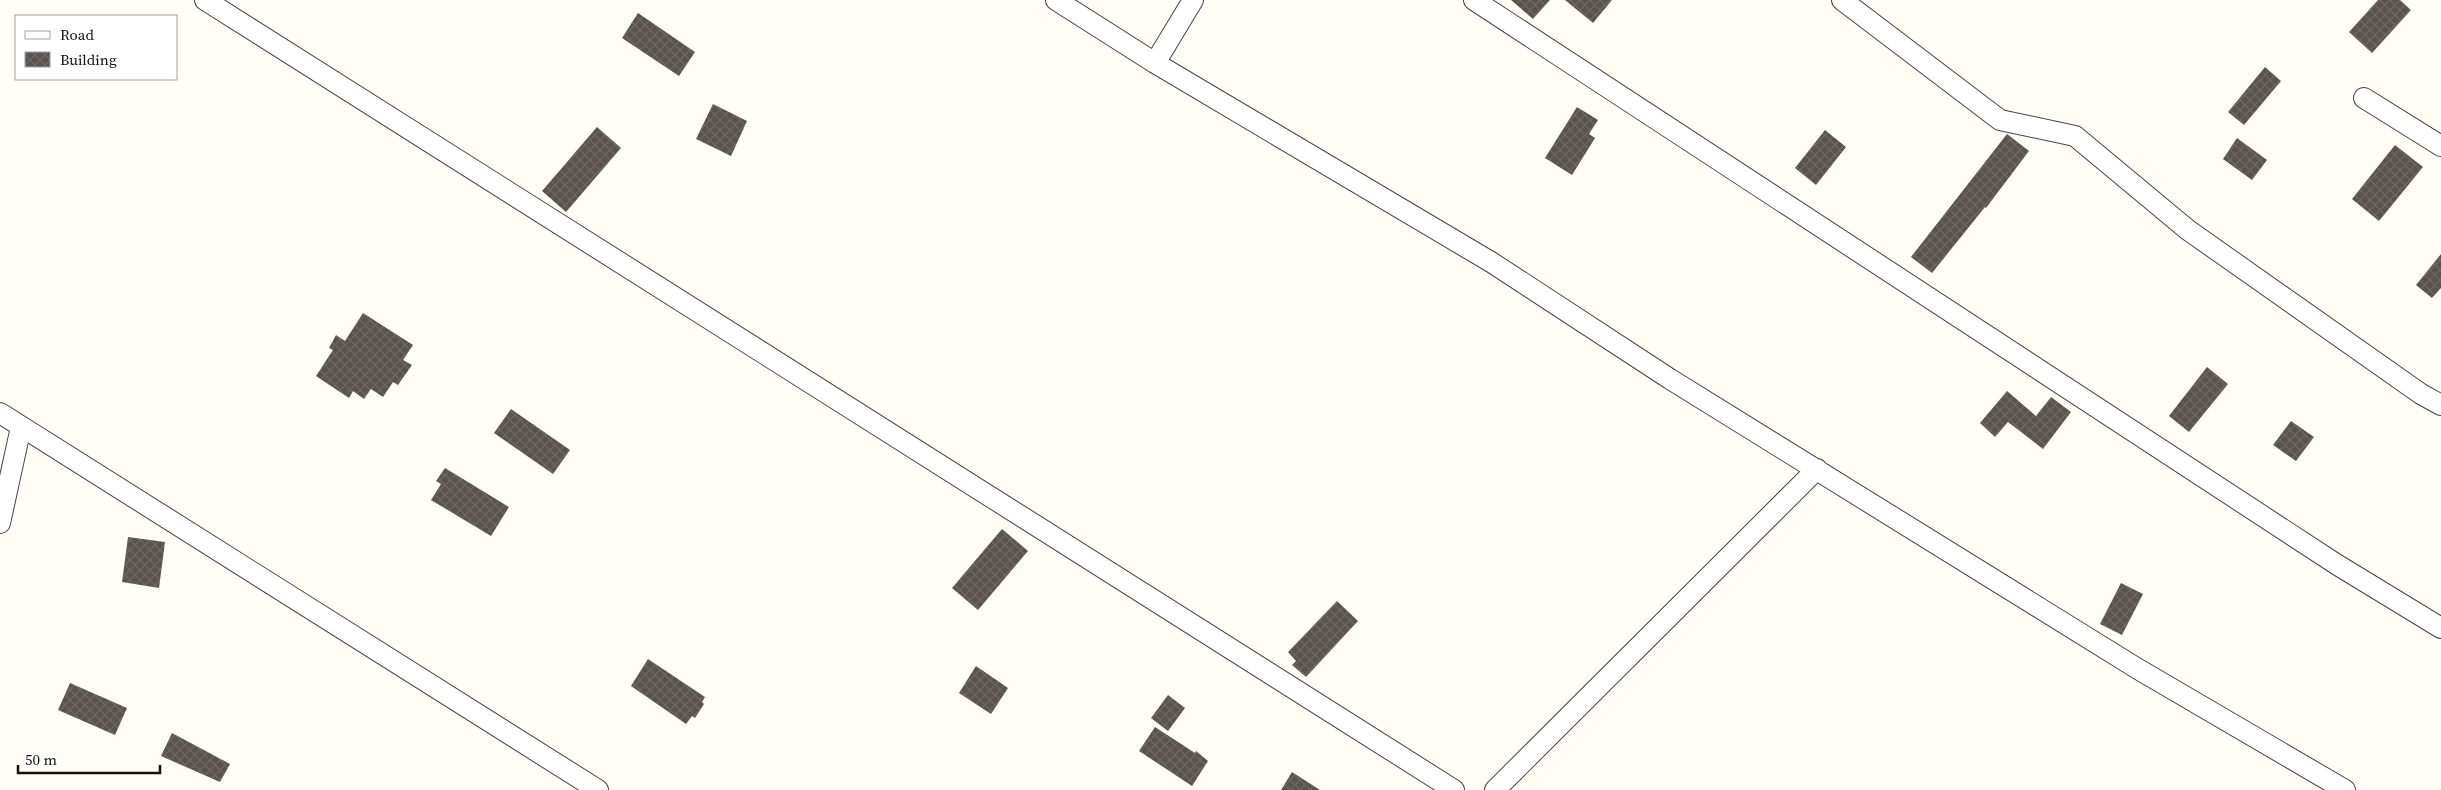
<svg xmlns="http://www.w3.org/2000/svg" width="2441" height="790" font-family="'Source Serif 4',serif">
	<defs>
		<pattern id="building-cross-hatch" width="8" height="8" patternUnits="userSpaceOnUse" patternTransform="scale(1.25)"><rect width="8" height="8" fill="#5a524d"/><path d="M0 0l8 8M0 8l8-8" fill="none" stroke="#6d6662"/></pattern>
	</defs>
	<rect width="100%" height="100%" fill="#fffdf5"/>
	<!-- building -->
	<path fill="url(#building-cross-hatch)" d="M1511,0H1550L1533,19Z
		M1565,0H1612L1593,23Z
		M2378,0H2400L2411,10L2372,53L2349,32Z
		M638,13L695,52L679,76L622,38Z
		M2265,67L2281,81L2244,125L2228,112Z
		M713,104L747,121L731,156L696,139Z
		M1577,107L1598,120L1589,134L1595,138L1572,175L1545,158Z
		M597,127L621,148L566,212L542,191Z
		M1825,130L1846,147L1816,185L1795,168Z
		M2007,134L2029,151L1986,208L1985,207L1932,273L1911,257Z
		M2237,138L2267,160L2252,180L2223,159Z
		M2395,145L2423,167L2379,221L2352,199Z
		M2441,254V288L2432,298L2416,285Z
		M363,313L413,345L403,360L412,365L398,385L393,382L383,397L371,389L364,399L353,391L349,398L316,376L333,350L329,348L336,335L345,341Z
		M2207,367L2228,384L2189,432L2169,416Z
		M2007,391L2036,416L2051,397L2071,412L2043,449L2008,422L1995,437L1980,423Z
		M511,409L570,450L553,474L494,433Z
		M2291,421L2314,437L2296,461L2273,445Z
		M445,468L509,507L491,536L431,500L441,484L436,481Z
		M1002,529L1028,551L978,610L952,588Z
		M128,537L165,542L159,588L122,582Z
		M2121,583L2143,594L2122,635L2100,624Z
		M1337,601L1358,621L1306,677L1292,665L1296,661L1288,652Z
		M648,659L705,697L702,702L704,704L695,718L692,716L686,724L631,686Z
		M976,666L1008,688L991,714L959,693Z
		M70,683L127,708L115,735L58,710Z
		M1168,695L1185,708L1168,731L1151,718Z
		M1155,727L1195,753L1196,751L1208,761L1192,786L1139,751Z
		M172,733L230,764L220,782L161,756Z
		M1292,772L1320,790H1281Z"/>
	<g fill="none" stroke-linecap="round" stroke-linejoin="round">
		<defs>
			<path id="street" d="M205,0L1454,790
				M1056,0L1155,63L1491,262L1670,379L2138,669L2345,790
				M1474,0L2336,564L2441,628
				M1842,0L2000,120L2075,136L2188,230L2421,394L2441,405
				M1155,63L1193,0
				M2364,98L2441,146
				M0,413L598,790
				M0,523L21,427
				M1495,790L1817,469"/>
		</defs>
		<!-- street casing -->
		<use href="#street" stroke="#444" stroke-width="22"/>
		<!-- street -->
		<use href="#street" stroke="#fff" stroke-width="20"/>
	</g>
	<!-- legend -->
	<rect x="15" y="15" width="162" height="65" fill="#ffffff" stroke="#a0a0a0"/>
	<rect x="25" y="31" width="25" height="8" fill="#ffffff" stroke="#a0a0a0"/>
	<text x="60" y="40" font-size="15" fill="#111111">Road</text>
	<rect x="25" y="52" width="25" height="15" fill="url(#building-cross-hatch)" stroke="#a0a0a0"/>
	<text x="60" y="65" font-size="15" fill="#111111">Building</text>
	<!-- scale -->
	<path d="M18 765v8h142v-8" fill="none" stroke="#111111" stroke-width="2.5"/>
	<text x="25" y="765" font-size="15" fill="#111111" stroke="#ffffff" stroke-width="4" paint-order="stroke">50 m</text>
</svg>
